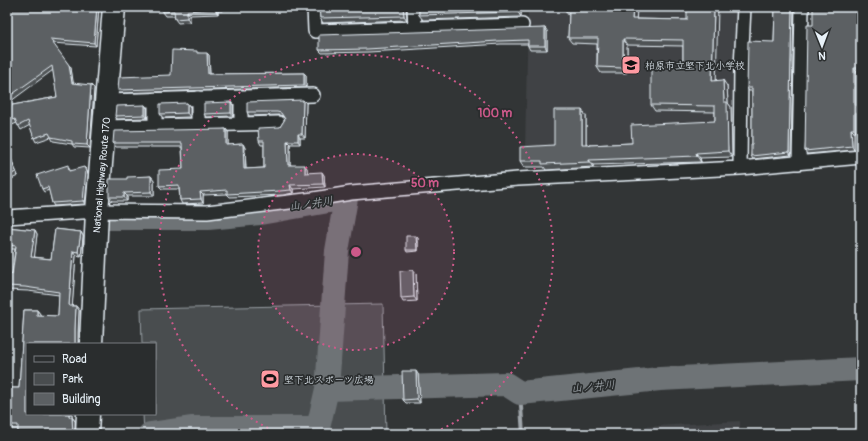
<svg xmlns="http://www.w3.org/2000/svg" width="868" height="441" font-family="Pangolin,'Klee One',sans-serif">
	<rect width="100%" height="100%" fill="#323536"/>
	<filter id="ink" filterUnits="userSpaceOnUse"><feTurbulence type="fractalNoise" baseFrequency=".025" numOctaves="2"/><feDisplacementMap in="SourceGraphic" scale="8" xChannelSelector="R" yChannelSelector="G"/><feConvolveMatrix kernelMatrix="1 2 1 2 8 2 1 2 1" color-interpolation-filters="sRGB"/></filter>
	<g filter="url(#ink)">
		<!-- built -->
		<path fill="#3f4244" d="M528,7H739L734,123L633,128L632,145L525,150Z
			M740,421V434H557V432Z"/>
		<!-- green -->
		<path fill="#494d4f" stroke="#989fa4" d="M383,304L386,434H144L143,414H155V344H142L141,309Z"/>
		<g fill="none" stroke-linecap="round" stroke-linejoin="round">
			<!-- stream -->
			<path stroke="#9fa5aa" stroke-width="4" d="M520,393L523,434"/>
			<!-- river -->
			<path stroke="#6e7376" stroke-width="24" d="M109,218H208L260,213L346,198L337,251L327,389L318,428H191L150,434
				M327,389L506,384L520,393L660,379L861,369"/>
			<defs>
				<path id="street" d="M314,7L315,31L522,25
					M414,7L415,28
					M241,97V123
					M107,101L313,95
					M198,125V98
					M155,126V99
					M104,127L279,123
					M799,163L802,7
					M740,168L741,68L744,7
					M7,217L97,211L207,212L314,199L351,193L518,179L740,168L861,157"/>
				<path id="highway" d="M91,344L97,211L114,7
					M87,434L88,414"/>
			</defs>
			<!-- street casing -->
			<use href="#street" stroke="#e8f1f8" stroke-width="16"/>
			<!-- highway casing -->
			<use href="#highway" stroke="#e8f1f8" stroke-width="25"/>
			<!-- street -->
			<use href="#street" stroke="#2a2d2e" stroke-width="13"/>
			<!-- highway -->
			<use href="#highway" stroke="#2a2d2e" stroke-width="22"/>
		</g>
		<!-- wall -->
		<path fill="#4f5355" stroke="#e8f1f8" d="M7,7H99L96,46L52,43L71,68L73,84L91,85L94,88L90,148L74,147L72,144L53,141L51,137L36,142L34,138L30,125L21,130L17,123L7,127V106L57,97L53,70L7,104Z
			M163,7H222V11H218V14L190,15V22L178,23L175,19L174,16H166L163,12Z
			M319,7H406L407,20L323,23L320,18Z
			M419,7H521V17L423,20L419,15Z
			M775,7H794L791,155L753,159L751,156L752,144V91H749L747,88L774,42Z
			M861,7V71H856V132H854V150L807,154L805,151L813,25Z
			M566,12L637,19L687,20L717,81L727,86L728,103L731,107L732,157L700,158L701,162L593,165V167L546,170L544,167H524L520,161L554,145L586,116V144L590,145L632,143L715,121V112L655,111L651,105L683,67V46L627,45V73H601L597,67V44L572,43L568,38L569,16Z
			M545,28L547,31V50H530L528,46V44H501L369,52L322,53L319,50Z
			M198,53L209,55L210,74L304,73L306,75V87L119,93L118,90L171,75Z
			M231,102L233,105V116L206,117L204,114Z
			M187,103L190,107V117L163,118L160,114Z
			M306,103L305,138H300V144H290V165L307,168V173L324,175L325,187L293,189V193L283,195L230,197L227,194L203,195V203L182,204L180,200L179,189H162L159,186L183,169L182,147H116L113,143L226,129L228,132V145L243,144L245,148L246,169L264,168V145H261L259,141L280,127L285,119L283,116L279,115L249,116L247,112Z
			M145,105L147,108V118L117,119L115,116Z
			M7,149L18,176L7,181Z
			M69,167L70,171L86,169L88,174L85,204L54,206L52,203L49,190L44,192L42,189Z
			M151,176L154,180V196H127V201H112L109,197L127,179Z
			M7,227L35,230L37,234L34,257L51,259L55,229L81,232L83,236L81,256L76,255L72,306H76L79,310L78,333V344H27V414H72V417L75,421V434H19L18,432V429H7V388H19L24,310H37L40,314V316H58L59,295L28,291L7,290V273L12,274L15,249H7Z
			M418,238V251L407,252L406,250Z
			M416,274L417,301L403,302L401,298Z
			M418,374L420,403H406L403,400Z"/>
		<!-- shaded-wall -->
		<path fill="#404345" stroke="#e8f1f8" d="M97,7H99L96,46L94,43Z
			M215,7L218,11V14L215,9Z
			M219,7H222V11Z
			M403,7H406L407,20L404,16Z
			M518,7H521V17L518,12Z
			M633,7H637L636,25L632,19Z
			M714,7H718L716,86L712,81Z
			M792,7H794L791,155L789,152Z
			M187,11L190,15V22L187,18Z
			M545,28L547,31V50L545,46Z
			M623,39L627,45V73L623,68Z
			M207,53L209,55L210,76L208,74Z
			M69,65L71,68L74,87L72,83Z
			M854,68L856,71V132L854,129Z
			M304,73L306,75V87L304,85Z
			M723,80L727,86L728,103L731,107L732,157L728,151L724,102Z
			M91,85L94,88L90,148L87,145Z
			M303,100L306,103L305,138L302,134Z
			M231,102L233,105V116L231,113Z
			M187,103L190,107V117L187,113Z
			M145,105L147,108V118L145,115Z
			M582,110L586,116V150L582,144Z
			M226,129L228,132V148L226,145Z
			M851,129L854,132V150L852,146Z
			M298,134L300,138V144L298,141Z
			M287,141L290,144V169L288,165Z
			M243,144L245,148L246,173L244,169Z
			M7,149L18,176L16,172L7,152Z
			M696,153L700,158L701,162L697,156Z
			M589,160L593,165V167L589,162Z
			M305,165L307,168L308,176L305,173Z
			M84,167L86,169L88,174L85,204L83,201Z
			M322,172L324,175L325,187L323,184Z
			M151,176L154,180V196L151,192Z
			M290,185L293,189V193L291,190Z
			M200,192L203,195V203L201,199Z
			M124,193L127,196V201L124,197Z
			M35,230L37,234L34,261L31,257Z
			M81,232L83,236L81,256L78,252Z
			M416,236L418,238V251L417,250Z
			M73,251L76,255L72,310L69,306Z
			M413,270L416,274L417,301L414,297Z
			M76,306L79,310L78,333V344H75V329Z
			M37,310L40,314V319L37,315Z
			M416,371L418,374L420,403L417,399Z
			M69,414H72V421L69,417Z
			M72,417L75,421V434L73,433Z"/>
		<!-- building -->
		<path fill="#5c6063" stroke="#e8f1f8" d="M7,7H97L94,43L50,39L69,65L72,83L91,85L87,145L72,144V141L51,137L49,133L34,138L28,121L18,126L15,119L7,122V106L57,97L52,66L7,98Z
			M163,7H216H215V9L187,11V18L175,19L174,11L163,12Z
			M319,7H403L404,16L320,18Z
			M419,7H518V12L419,15Z
			M566,7H633L632,19L687,20V7H714L712,81L723,80L724,102H727L728,151L696,153L697,156L589,160V162L542,164V161H520V147L554,145V110H582V144H588L589,145L632,143L631,125L715,121V106L651,105V66L683,67V40L623,39V68L597,67L598,38H568L569,12H566Z
			M775,7H792L789,152L751,156V144H752V88H747L748,41L774,42Z
			M813,7H861V68H854V129H851L852,146L805,151L807,25H813Z
			M545,28V46H528V40L498,41L367,49L319,50V35Z
			M172,50L197,51V53H207L208,74L304,73V85L118,90L119,77L171,75Z
			M303,100L302,134H298V141H287L288,165H305V173L322,172L323,184L290,185L291,190L280,191L227,194V190L200,192L201,199L180,200L179,185L159,186V170L183,169L182,143H113L114,131L226,129V145L243,144L244,169L264,168V141H259L258,128L280,127L285,119L281,113L277,112H247V102Z
			M231,102V113L204,114V103Z
			M187,103V113L160,114V104Z
			M145,105V115L115,116L116,106Z
			M7,152L16,172L7,176Z
			M68,165L69,171L84,167L86,171L83,201L52,203L48,187L42,189L37,175Z
			M151,176V192L124,193V197H109V179H127V177Z
			M7,227L35,230L31,257L51,259L55,229L81,232L78,252L73,251L69,306H76L75,329V344H27V414H69V417H72L73,433L18,432V425H7V388H19L24,310H37V315L58,316L59,292L25,287L7,286V273L12,274L16,246L7,245Z
			M406,236H416L417,250H406Z
			M413,270L414,297L401,298L400,271Z
			M402,371H416L417,399L403,400Z"/>
	</g>
	<!-- distance rings -->
	<circle cx="356" cy="252" r="98" fill="#cd598a" fill-opacity=".12"/>
	<g fill="none" stroke="#cd598a" stroke-width="2" stroke-dasharray="2 4">
		<circle cx="356" cy="252" r="98"/>
		<path d="M279 433A197 197 0 1 1 433 433"/>
	</g>
	<!-- icons -->
	<defs>
		<symbol id="school-square" viewBox="-11 -11 22 22"><rect x="-9" y="-9" width="18" height="18" rx="4" fill="#ff9aa2" stroke="#2a2d2e"/><path d="M0-5L7-2L0 1L-7-2ZM-4 1L0 2.5L4 1V4Q0 6-4 4Z" fill="#111"/></symbol>
		<symbol id="stadium-square" viewBox="-11 -11 22 22"><rect x="-9" y="-9" width="18" height="18" rx="4" fill="#ff9aa2" stroke="#2a2d2e"/><path d="M0-5a6.5 5 0 1 0 0 10a6.5 5 0 1 0 0-10ZM-3.5-1.8h7v3.6h-7Z" fill="#111"/></symbol>
	</defs>
	<g fill-rule="evenodd">
		<use href="#school-square" x="620" y="54" width="22" height="22"/>
		<use href="#stadium-square" x="259" y="368" width="22" height="22"/>
	</g>
	<g text-anchor="middle" stroke-width="3.5" stroke-linejoin="round" paint-order="stroke">
		<!-- poi labels -->
		<g font-size="10" fill="#e8f1f8" stroke="#2a2d2e" text-anchor="start">
			<text x="645" y="69">柏原市立堅下北小学校</text>
			<text x="284" y="383">堅下北スポーツ広場</text>
		</g>
		<!-- street labels -->
		<g font-size="10" fill="#e8f1f8" stroke="#2a2d2e">
			<text transform="translate(101 175) rotate(-85)" y="4">National Highway Route 170</text>
		</g>
		<!-- water labels -->
		<g font-size="11" font-style="italic" fill="#b1b8be" stroke="#2a2d2e">
			<text transform="translate(311 203) rotate(-8)" y="4">山ノ井川</text>
			<text transform="translate(593 386) rotate(-5)" y="4">山ノ井川</text>
		</g>
	</g>
	<circle cx="356" cy="252" r="6" fill="#cd598a" stroke="#2a2d2e" stroke-width="2"/>
	<g font-size="12" text-anchor="middle" font-weight="bold" fill="#cd598a" stroke="#2a2d2e" stroke-width="3.5" stroke-linejoin="round" paint-order="stroke">
		<text x="495" y="117">100 m</text>
		<text x="425" y="187">50 m</text>
	</g>
	<!-- margin -->
	<rect width="868" height="441" fill="none" stroke="#2a2d2e" stroke-width="24"/>
	<rect x="12" y="12" width="844" height="417" fill="none" stroke="#e8f1f8" stroke-width="1.5" filter="url(#ink)"/>
	<!-- legend -->
	<rect x="26" y="343" width="130" height="72" fill="#2a2d2e" stroke="#767b7f"/>
	<rect x="34" y="356" width="20" height="6" fill="#2a2d2e" stroke="#767b7f"/>
	<text x="62" y="363" font-size="12" fill="#e8f1f8">Road</text>
	<rect x="34" y="373" width="20" height="12" fill="#494d4f" stroke="#767b7f"/>
	<text x="62" y="383" font-size="12" fill="#e8f1f8">Park</text>
	<rect x="34" y="393" width="20" height="12" fill="#5c6063" stroke="#767b7f"/>
	<text x="62" y="403" font-size="12" fill="#e8f1f8">Building</text>
	<!-- north arrow -->
	<g transform="translate(822 46) rotate(179)" stroke="#2a2d2e" stroke-width="3" paint-order="stroke">
	<path d="M0-3L7 15L0 10L-7 15Z" fill="#e8f1f8"/>
	<text y="-6" font-size="11" font-weight="bold" text-anchor="middle" fill="#e8f1f8">N</text>
	</g>
</svg>
